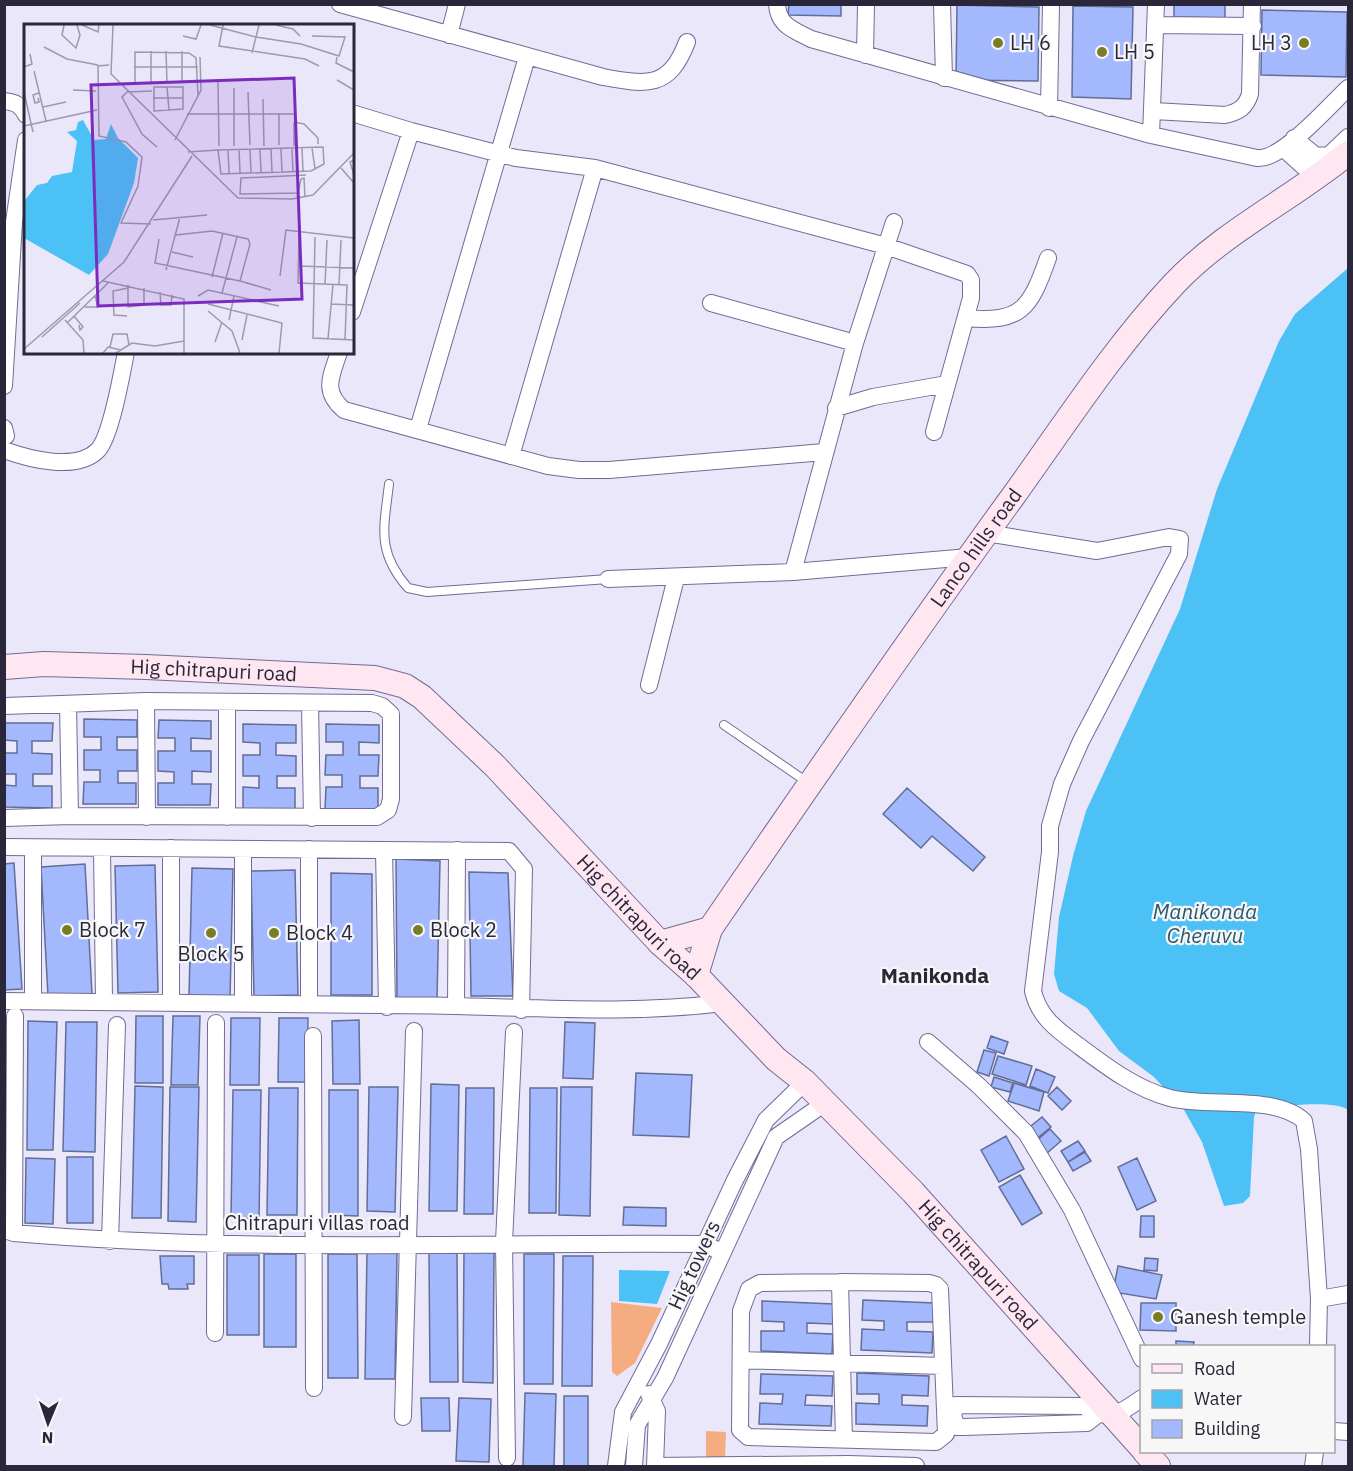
<svg xmlns="http://www.w3.org/2000/svg" width="1353" height="1471" font-family="'IBM Plex Sans',sans-serif">
	<rect width="100%" height="100%" fill="#eae7fb"/>
	<!-- green -->
	<path fill="#f6ac81" d="M611,1302L662,1308L635,1363L617,1376L612,1372Z
		M706,1431L726,1432L725,1459L706,1460Z"/>
	<!-- water -->
	<path fill="#4cc1f5" d="M1348,268V1110C1334,1099 1276,1107 1257,1109L1254,1117L1250,1196L1243,1203L1224,1206L1202,1142L1184,1110L1154,1077L1119,1051L1087,1008L1059,991L1054,974L1059,917L1073,856L1086,811L1180,609L1217,489L1279,341L1295,314Z
		M619,1270L670,1271L657,1304L619,1301Z"/>
	<!-- building -->
	<path fill="#a3b8fd" stroke="#626e97" stroke-width="1.5" d="M789,4H841V16L788,15Z
		M1174,4H1225V18L1174,17Z
		M957,5L1039,7L1038,81L956,80Z
		M1073,6L1133,7L1131,99L1072,97Z
		M1262,10L1347,12L1346,77L1261,75Z
		M84,719L137,720V737H117V750H137V771H118V783H136V804H83L84,782H100V770H84V750H101V737H84Z
		M159,720L211,721V739L191,738V751H211V772L192,771V784H211L210,805H158V783H174V772L158,771V751H175V738H158Z
		M4,723H53L52,741H32V753L52,754V774H33V786H52V808L4,807V785L16,786V774H4V753H17V741L4,740Z
		M243,724L296,725V743H276V755L296,756V776H277V788H295V809H243V787L259,788V776H243V755H260V743L243,742Z
		M326,724L379,725V743L359,742V755H379L378,776H360V788H378V809H325L326,787H342V775H325L326,755H343V742H326Z
		M907,788L985,857L973,871L932,836L921,848L883,814Z
		M396,859L440,861L437,1000L397,999Z
		M14,863L22,989L4,990V864Z
		M85,864L92,994L48,996L41,867Z
		M155,865L158,992L118,993L115,866Z
		M192,868L233,869L230,998L189,997Z
		M295,870L298,995L254,996L251,871Z
		M469,872L508,873L513,996H471Z
		M331,873L372,874V995H331Z
		M136,1016H163V1083H135Z
		M173,1016H200L198,1085H171Z
		M231,1018H260L259,1085H230Z
		M279,1018H308L307,1082H278Z
		M359,1020L360,1084H333L332,1021Z
		M28,1021L57,1022L53,1150H27Z
		M66,1022H97L95,1152L63,1151Z
		M565,1022L595,1023L593,1079L563,1078Z
		M991,1036L1008,1042L1004,1054L987,1048Z
		M984,1050L996,1053L989,1076L977,1072Z
		M998,1056L1032,1066L1026,1085L992,1074Z
		M1036,1069L1055,1077L1048,1093L1030,1086Z
		M636,1073L692,1075L689,1137L633,1135Z
		M994,1077L1013,1083L1010,1092L991,1087Z
		M1014,1083L1044,1092L1039,1111L1008,1101Z
		M431,1084L459,1085L457,1211H429Z
		M135,1086L163,1087L161,1218H132Z
		M170,1087H199L196,1222L168,1221Z
		M369,1087H398L395,1212L367,1211Z
		M561,1087H592L590,1216L559,1215Z
		M1057,1087L1071,1101L1062,1110L1048,1096Z
		M269,1088H298L297,1215H267Z
		M466,1088H494L493,1214H464Z
		M530,1088H557L556,1213H529Z
		M233,1090H261L259,1219L231,1218Z
		M329,1090H358V1216L329,1215Z
		M1042,1117L1051,1127L1035,1140L1026,1130Z
		M1050,1129L1061,1141L1046,1154L1035,1142Z
		M1006,1136L1024,1169L999,1182L981,1150Z
		M1078,1141L1085,1151L1068,1162L1061,1151Z
		M1085,1152L1091,1161L1073,1171L1068,1162Z
		M67,1157H93V1223H67Z
		M26,1158L55,1159L53,1224L25,1223Z
		M1137,1158L1156,1201L1137,1210L1118,1167Z
		M1020,1175L1042,1213L1022,1225L999,1187Z
		M624,1207L666,1208V1226L623,1225Z
		M1141,1216H1154V1237H1140Z
		M367,1251H397L395,1379H365Z
		M464,1252L494,1253L493,1383L463,1382Z
		M429,1253H457L458,1382H430Z
		M264,1254H296V1347H264Z
		M328,1254H357L358,1378H328Z
		M524,1254H554L553,1384H524Z
		M227,1255H259V1335H227Z
		M160,1256H194V1284H187L188,1289H169L168,1284H162Z
		M563,1256H593L592,1386H562Z
		M1145,1258L1158,1259L1157,1271L1144,1270Z
		M1118,1266L1162,1275L1156,1299L1113,1292Z
		M863,1300L934,1303V1322H907V1331L933,1332L932,1353L861,1350L862,1329L884,1330V1321L862,1320Z
		M762,1301L834,1304L833,1324L807,1323V1333L833,1334L832,1354L761,1351V1331H784V1322L762,1321Z
		M1141,1303H1176V1331L1140,1330Z
		M1176,1341L1194,1342L1193,1346H1176Z
		M857,1373L929,1376L928,1396L902,1395V1405L928,1406L927,1426L856,1424V1403L879,1404V1394H857Z
		M761,1374L833,1376L832,1396L806,1395L805,1405L832,1406L831,1426L759,1424L760,1403L782,1404L783,1394H760Z
		M525,1393L556,1394L554,1466H523Z
		M564,1396H588V1466H564Z
		M421,1398H449L450,1431H422Z
		M459,1398L491,1399L489,1462L456,1461Z"/>
	<g fill="none" stroke-linecap="round" stroke-linejoin="round">
		<defs>
			<path id="lane" d="M389,484C384,528 376,551 408,588L427,592L608,579
				M724,725L807,782"/>
			<path id="street" d="M340,4L603,77C647,85 669,89 687,42
				M777,4C778,26 794,30 811,39L1151,135L1257,158C1281,161 1329,106 1348,88
				M942,4L944,78
				M1155,25L1253,26
				M449,35L457,4
				M865,55L866,4
				M4,101C15,102 21,105 26,115
				M1049,108L1051,4
				M1154,111L1225,115C1239,112 1246,107 1250,94L1252,4
				M352,113L411,131
				M1151,135L1156,4
				M1294,138L1316,156L1330,155
				M1283,148L1304,167L1317,166
				M1327,157L1348,137
				M711,303L855,343
				M352,312L411,131L516,158L595,168L886,246L967,274L971,280V298L934,432
				M966,318C1021,323 1030,309 1048,258
				M339,352C331,377 322,391 344,410L548,466L579,470H609L824,452
				M4,386L14,222L26,140
				M836,408L873,397L947,384
				M4,428L6,436
				M418,429L527,57
				M4,450C29,459 77,472 98,450C111,436 122,373 126,352
				M511,456L595,168
				M986,533L1097,551L1169,537L1180,539L1179,554L1081,741L1062,784L1050,826V852L1033,991C1039,1018 1059,1031 1079,1046C1107,1067 1136,1089 1170,1098C1208,1108 1275,1094 1304,1121L1309,1149L1319,1299L1318,1346
				M793,572L855,343L894,222
				M608,579L793,572L969,557
				M649,685L676,578
				M146,701L147,817
				M227,702V817
				M310,703L312,818
				M68,704L70,816
				M4,706L146,701L372,703L382,706L391,714V799L388,810L377,817L70,816L4,818
				M4,847L509,851L524,869L521,1010
				M33,848V1001
				M102,848L104,1000
				M171,848V1002
				M243,849V1003
				M309,849V1004
				M384,850L387,1007
				M4,1001C155,1003 305,1003 455,1006C544,1008 634,1014 723,1003
				M456,1006L457,850
				M313,1036L314,1388
				M928,1042L979,1086L1026,1133L1072,1210L1142,1359
				M4,1230L14,1233C244,1253 475,1242 706,1244L722,1253
				M14,1233L15,1016
				M110,1241L117,1025
				M840,1282L929,1283L936,1285L940,1289L946,1434L936,1442L748,1437L740,1430L741,1311L749,1289L760,1283Z
				M840,1282L844,1440
				M1319,1299L1348,1294
				M215,1333L216,1023
				M741,1360L943,1366
				M649,1394L657,1411L655,1466
				M953,1416L956,1405L1083,1406C1109,1422 1118,1415 1142,1398
				M953,1416L957,1427H963L1087,1423L1097,1415
				M403,1417L414,1031
				M1334,1431L1348,1432
				M507,1458L504,1242L514,1032
				M616,1466L623,1412L659,1344L734,1182L766,1120L805,1082
				M634,1466L637,1425L665,1378L776,1137L825,1103
				M655,1466L848,1464L916,1466
				M1313,1466L1315,1452"/>
			<g id="secondary">
				<path id="s1" d="M4,667L44,664L146,667L375,678L405,686L422,697L495,766L660,943L696,975L776,1059L805,1082L913,1192L1142,1448"/>
				<path d="M660,943L710,929"/>
				<path id="s2" d="M696,975L710,929C810,783 910,638 1014,495C1065,424 1114,348 1174,284C1224,231 1292,199 1348,153"/>
				<path d="M1145,1452L1158,1466"/>
			</g>
		</defs>
		<!-- lane casing -->
		<use href="#lane" stroke="#726b95" stroke-width="10"/>
		<!-- street casing -->
		<use href="#street" stroke="#726b95" stroke-width="18"/>
		<!-- secondary casing -->
		<use href="#secondary" stroke="#726b95" stroke-width="26"/>
		<!-- lane -->
		<use href="#lane" stroke="#fff" stroke-width="8"/>
		<!-- street -->
		<use href="#street" stroke="#fff" stroke-width="16"/>
		<!-- secondary -->
		<use href="#secondary" stroke="#ffe7f2" stroke-width="24"/>
	</g>
	<!-- markers -->
	<g fill="#7a7d26" stroke="#f7f7f7" stroke-width="2">
		<circle cx="998" cy="43" r="6"/>
		<circle cx="1304" cy="43" r="6"/>
		<circle cx="1102" cy="52" r="6"/>
		<circle cx="67" cy="930" r="6"/>
		<circle cx="418" cy="930" r="6"/>
		<circle cx="211" cy="933" r="6"/>
		<circle cx="274" cy="933" r="6"/>
		<circle cx="1158" cy="1317" r="6"/>
	</g>
	<g text-anchor="middle" stroke-width="4.5" stroke-linejoin="round" paint-order="stroke">
		<!-- poi labels -->
		<g font-size="20" fill="#292739" stroke="#f7f7f7" text-anchor="start">
			<text x="1010" y="50">LH 6</text>
			<text x="1292" y="50" text-anchor="end">LH 3</text>
			<text x="1114" y="59">LH 5</text>
			<text x="79" y="937">Block 7</text>
			<text x="430" y="937">Block 2</text>
			<text x="286" y="940">Block 4</text>
			<text x="211" y="961" text-anchor="middle">Block 5</text>
			<text x="1170" y="1324">Ganesh temple</text>
		</g>
		<!-- street labels -->
		<g font-size="20" fill="#292739" stroke="#f7f7f7">
			<text dy="7" stroke="none"><textPath href="#s2" startOffset="513">Lanco hills road</textPath></text>
			<text dy="7" stroke="none"><textPath href="#s1" startOffset="210">Hig chitrapuri road</textPath></text>
			<text dy="7" stroke="none"><textPath href="#s1" startOffset="732">Hig chitrapuri road</textPath></text>
			<text x="317" y="1230">Chitrapuri villas road</text>
			<text dy="7" stroke="none"><textPath href="#s1" startOffset="1218">Hig chitrapuri road</textPath></text>
			<text transform="translate(694 1265) rotate(-65)" y="7">Hig towers</text>
		</g>
		<!-- water labels -->
		<g font-size="21" font-style="italic" fill="#2a596f" stroke="#f7f7f7">
			<text x="1205" y="919">Manikonda<tspan x="1205" dy="24">Cheruvu</tspan></text>
		</g>
		<!-- neighbourhood labels -->
		<g font-size="21" font-weight="bold" fill="#292739" stroke="#f7f7f7">
			<text x="935" y="983">Manikonda</text>
		</g>
	</g>
	<!-- overview -->
	<g transform="translate(24 24)">
		<rect width="330" height="330" fill="#eae7fb"/>
		<path d="M59,96L70,116L82,115L87,100L94,114L114,134L110,159L84,230L65,251L0,214L1,176L13,161L23,159L28,152L48,148L53,117L43,108L52,106L54,98Z" fill="#4cc1f5"/>
		<path fill="none" stroke="#9d9aad" stroke-width="1.5" d="M40,1L38,11L52,24L56,11L53,1M58,1L74,8L75,1M89,1L87,50L214,174L268,175L289,171L330,129M186,1L232,13L277,20L315,32L321,13L288,12M199,1L195,22L281,35L295,42M252,1L269,5L276,12M159,12L172,15L177,1M20,23L43,35L74,41M127,27V59M142,27L143,59M228,29L235,1M313,33L312,39L330,48M85,41L74,42L75,112L102,118L118,133L114,162L97,199L127,200M0,43L8,40L6,30M110,43H174M10,47L22,97M313,56L330,66M158,58V27M172,58L111,59V28L165,29L172,34L174,71M194,58L195,122M130,63H159V85L130,87ZM143,63L145,86M210,64V122M49,66L72,67M128,67L103,68L98,73L118,110L133,123M0,68L9,108M224,68L226,121M14,74L15,78L11,79L9,71L15,69M129,74H159M239,75L240,122M19,83L42,78M255,89V121M163,90H272M270,98L280,100L294,114V120M270,98V122M0,102L73,86M151,116L177,66L176,33M268,124L269,148M278,124L279,147M288,124L291,145M215,125L216,149M226,125L227,149M236,125L237,148M247,125L248,148M257,125L258,148M204,126L205,149M164,128L194,126L299,123L300,140L287,147L197,150L194,126M330,136L326,138L330,151M317,144L330,159M277,155L274,169L216,170L217,154L282,151M277,155L280,154L281,173M129,196L183,191M275,209L274,259L323,261L321,316M291,213L289,314L330,316M135,215L131,239L216,257L226,220L224,215L188,207L152,211M148,228L169,233M275,242L330,244M142,246L156,193M256,252L262,206L330,214M188,253L199,209M79,257L160,275V329M216,257L247,266M301,260L303,216M104,261V283L120,281V264M315,261L317,216M136,268L137,281H147L148,271M198,269L213,213M174,272L184,266L255,282M184,280L258,299L255,329M307,280L330,281M61,283H74L71,272M184,287L208,307L216,329M50,292L59,303L56,306L55,301M103,292L90,291L89,267L104,264M41,296L59,316L60,329M205,296L210,272M43,299L84,259M18,313L56,279M304,315L309,260M218,316L223,291M191,318L198,298M86,323L89,310H103L105,321M0,325L100,238L168,132M79,329L84,323L97,326M92,329L108,319L131,322L160,317"/>
		<path fill="#7b2cbf" fill-opacity="0.15" stroke="#7b2cbf" stroke-width="3" d="M270,54L278,275L74,282L67,61Z"/>
		<rect width="330" height="330" fill="none" stroke="#292739" stroke-width="3"/>
	</g>
	<!-- border -->
	<rect width="1353" height="1471" fill="none" stroke="#292739" stroke-width="12"/>
	<!-- legend -->
	<rect x="1140" y="1345" width="195" height="108" fill="#f7f7f7" stroke="#a5a4ab" stroke-width="1.5"/>
	<rect x="1152" y="1364" width="30" height="9" fill="#ffe7f2" stroke="#a5a4ab" stroke-width="1.5"/>
	<text x="1194" y="1375" font-size="18" fill="#292739">Road</text>
	<rect x="1152" y="1390" width="30" height="18" fill="#4cc1f5" stroke="#a5a4ab" stroke-width="1.5"/>
	<text x="1194" y="1405" font-size="18" fill="#292739">Water</text>
	<rect x="1152" y="1420" width="30" height="18" fill="#a3b8fd" stroke="#a5a4ab" stroke-width="1.5"/>
	<text x="1194" y="1435" font-size="18" fill="#292739">Building</text>
	<!-- north arrow -->
	<g transform="translate(48 1423) rotate(182)" stroke="#f7f7f7" stroke-width="4.5" paint-order="stroke">
	<path d="M0-4.5L10 22L0 15L-10 22Z" fill="#292739"/>
	<text y="-9" font-size="16" font-weight="bold" text-anchor="middle" fill="#292739">N</text>
	</g>
</svg>
